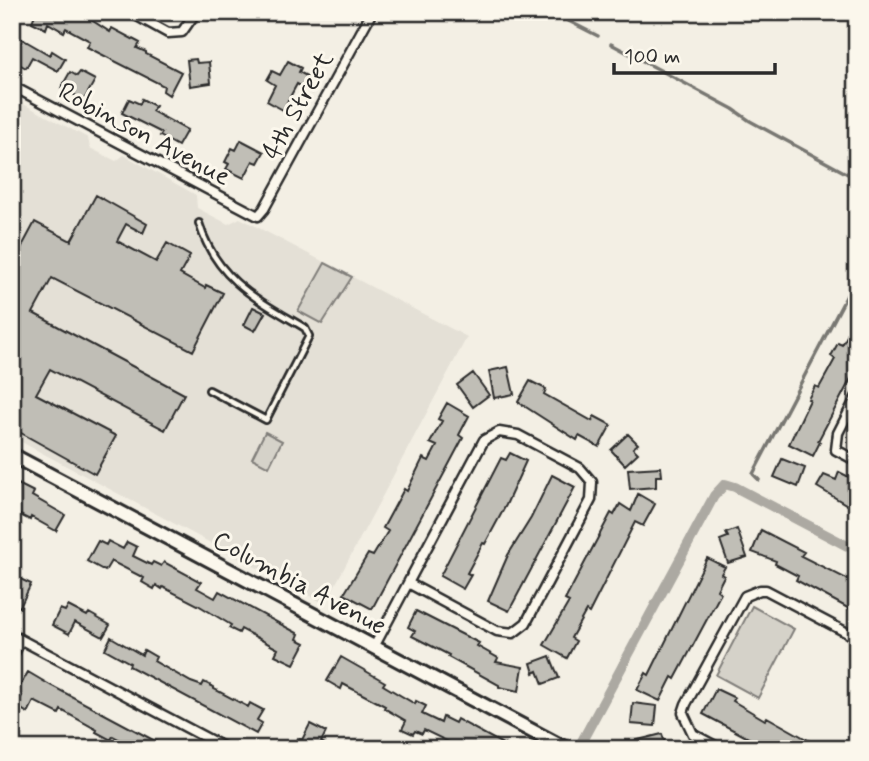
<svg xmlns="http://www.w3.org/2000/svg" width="869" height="761" font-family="Mynerve,sans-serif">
	<rect width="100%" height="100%" fill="#f3efe4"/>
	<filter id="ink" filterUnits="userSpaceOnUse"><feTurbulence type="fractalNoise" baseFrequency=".0143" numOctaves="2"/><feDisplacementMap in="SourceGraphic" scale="14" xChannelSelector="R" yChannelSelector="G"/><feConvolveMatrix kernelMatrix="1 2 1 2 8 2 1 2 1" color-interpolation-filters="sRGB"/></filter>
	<g filter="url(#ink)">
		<!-- built -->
		<path fill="#e4e0d6" d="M12,98L88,138L90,148L116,161L124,155L196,195L197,208L228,224L240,218L467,337L325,604L12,437Z"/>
		<!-- green -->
		<path fill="#d5d2c9" stroke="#807e7a" stroke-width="2" d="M325,263L352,277L322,324L298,311Z
			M265,432L282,441L269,467L252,458Z
			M752,606L794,629L758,698L716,675Z"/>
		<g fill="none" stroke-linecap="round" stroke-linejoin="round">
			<!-- stream -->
			<path stroke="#787772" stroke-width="3.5" d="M551,12L598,36
				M611,44L733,109L750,121L857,179
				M759,480L753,474L857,276"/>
			<!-- canal -->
			<path stroke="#aca9a2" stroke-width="10" d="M582,741L714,496L725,484L735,487L857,551"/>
		</g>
		<!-- building -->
		<path fill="#c0beb6" stroke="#2b2b2b" stroke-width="2" d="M36,12H79L110,32L112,28L140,43L137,48L146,52V54L181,72L169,95L163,91L164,86L87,47L90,41L66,28L64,32L48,23L46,29L32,22Z
			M22,39L50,55L52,51L65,59L58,71L32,57L26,68L12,60Z
			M196,59L197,63L209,62L211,83L190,86L187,60Z
			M288,61L301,68L299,72L316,81L311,92L297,84L283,110L267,101L275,85L267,80L272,71L280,75Z
			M70,72L77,76L80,72L95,80L84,100L61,88Z
			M129,99L140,104L142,99L155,106L152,111L187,130L178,146L160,136L162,133L122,113Z
			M241,140L264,152L258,163L253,161L244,178L226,169L229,164L225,162L232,148L236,150Z
			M96,195L147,224L143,233L126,224L117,241L156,262L167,243L190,256L180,274L205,288L206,285L223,293L193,351L52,278L33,313L184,394L165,430L50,369L36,394L116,436L95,474L12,428V265L35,222L71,241Z
			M253,307L265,313L255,331L244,325Z
			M857,318V367L818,441L820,442L813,456L789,444L810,400L808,399L815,386L819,388L835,359L831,356L838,343L842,345Z
			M508,367L514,394L494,398L489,371Z
			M473,373L489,395L473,407L457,385Z
			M530,381L546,389L544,394L592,421L594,416L611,425L599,447L579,436L577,440L518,402Z
			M447,403L469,416L459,435L463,438L372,609L344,594L368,554L373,556L388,531L383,528L404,489L407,491L423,458L429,461L437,446L430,443L442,421L438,419Z
			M628,434L638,444L633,448L638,453L625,465L611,450Z
			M510,453L526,461L506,505L485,544L483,543L467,573L471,575L463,589L440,576L501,458L506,460Z
			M782,459L805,468L798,487L774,477Z
			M661,467L662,476H656V487L630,489L628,469Z
			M839,472L849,477L851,474L857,477V496L851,507L817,487L824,475L836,480Z
			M552,475L575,487L509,611L488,601L508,555L531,518Z
			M12,481L34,492L32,496L65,515L56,531L31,517L30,520L12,511Z
			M638,494L655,504L643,526L635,522L589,613L586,611L571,638L576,641L567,658L544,645L569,602L565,600L611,513L614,515L620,504L631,511Z
			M737,529L747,557L728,563L720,540L728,537L726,533Z
			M761,530L804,552L801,556L857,584V613L796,580L798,576L775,564L776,561L752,552Z
			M98,541L106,545L108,541L123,549L127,542L137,547L133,556L151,565L153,562L161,566L164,562L201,582L197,588L215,598L219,591L299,634L297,639L305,643L294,664L275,655L278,649L241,629L239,633L229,628L231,625L198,605L163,587L162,589L156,585L154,589L142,582L144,578L111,561L105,571L87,561Z
			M707,558L725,567L721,574L724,576L717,590L721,593L675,679L672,677L660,701L637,690L646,673L649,675Z
			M16,577L31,584L20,607L12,604V584Z
			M68,606L87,616L89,613L110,625L103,637L75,622L69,634L52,625L60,609L65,611Z
			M416,611L479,643L477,646L498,658L496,662L523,667L519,691L499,687V685L448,657L449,655L412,636L415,631L408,627Z
			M111,637L142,655L144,650L156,657L154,661L191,682L202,686L204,682L214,687V689L248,707L250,703L263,710L257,720L262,723L256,734L129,666L130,663L105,649Z
			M550,656L559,678L543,684L538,671L534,673L531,663Z
			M341,657L385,682L383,685L415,704L416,701L426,706L422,714L441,723L443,717L455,723L457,719L512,749H463L424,730L422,734L415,731L413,734L402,729L406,721L384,708L385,706L343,684L341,689L327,681Z
			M28,672L50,685L170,749H137L113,736L111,740L96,732L97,730L61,710L59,714L34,701L28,713L16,706L22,696L16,693Z
			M716,689L735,698L733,701L765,720L767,717L824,749H769L703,714Z
			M633,703L657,706L655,726L631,724Z
			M310,724L326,732L321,742L334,749H292L298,738L302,740Z
			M662,734L667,749H636L634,741Z"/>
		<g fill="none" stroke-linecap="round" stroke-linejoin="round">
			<defs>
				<path id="lane" d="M199,223C216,280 258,300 305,328L309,336L266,420L209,390
					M12,224L14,229L12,238"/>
				<path id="street" d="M130,12L168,33L182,32L196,12
					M12,86L258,216L264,209L372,12
					M857,396L838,433L836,450L857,461
					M12,635L227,749
					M374,647L408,583L497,631L513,633L526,623L591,500L592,482L580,468L518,435L499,432L484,440L408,583
					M12,657L21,640
					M721,749L693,734L683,713L686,704L745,596L760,590H766L857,638"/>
				<path id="secondary" d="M12,455L566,749"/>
			</defs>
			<!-- lane casing -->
			<use href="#lane" stroke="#2b2b2b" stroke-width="10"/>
			<!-- street casing -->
			<use href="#street" stroke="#2b2b2b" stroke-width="13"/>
			<!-- secondary casing -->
			<use href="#secondary" stroke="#2b2b2b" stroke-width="18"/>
			<!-- lane -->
			<use href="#lane" stroke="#fbf7ec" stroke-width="4.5"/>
			<!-- street -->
			<use href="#street" stroke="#fbf7ec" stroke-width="8"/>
			<!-- secondary -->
			<use href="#secondary" stroke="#fbf7ec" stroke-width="12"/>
		</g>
	</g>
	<g text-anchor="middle" stroke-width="6" stroke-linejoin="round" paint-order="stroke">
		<!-- street labels -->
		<g font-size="26" fill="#2b2b2b" stroke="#fbf7ec">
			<text transform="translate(297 105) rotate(-61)" y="9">4th Street</text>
			<text transform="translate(145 133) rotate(28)" y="9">Robinson Avenue</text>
			<text transform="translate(300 582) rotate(28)" y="9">Columbia Avenue</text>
		</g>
	</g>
	<!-- margin -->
	<rect width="869" height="761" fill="none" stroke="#fbf7ec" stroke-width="42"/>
	<rect x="21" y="21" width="827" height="719" fill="none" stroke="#2b2b2b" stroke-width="2.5" filter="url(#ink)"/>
	<!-- scale -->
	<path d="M614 63v10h161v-10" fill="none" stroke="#2b2b2b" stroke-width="3.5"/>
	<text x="624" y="63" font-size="21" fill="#2b2b2b" stroke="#fbf7ec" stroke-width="5" paint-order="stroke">100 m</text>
</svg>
